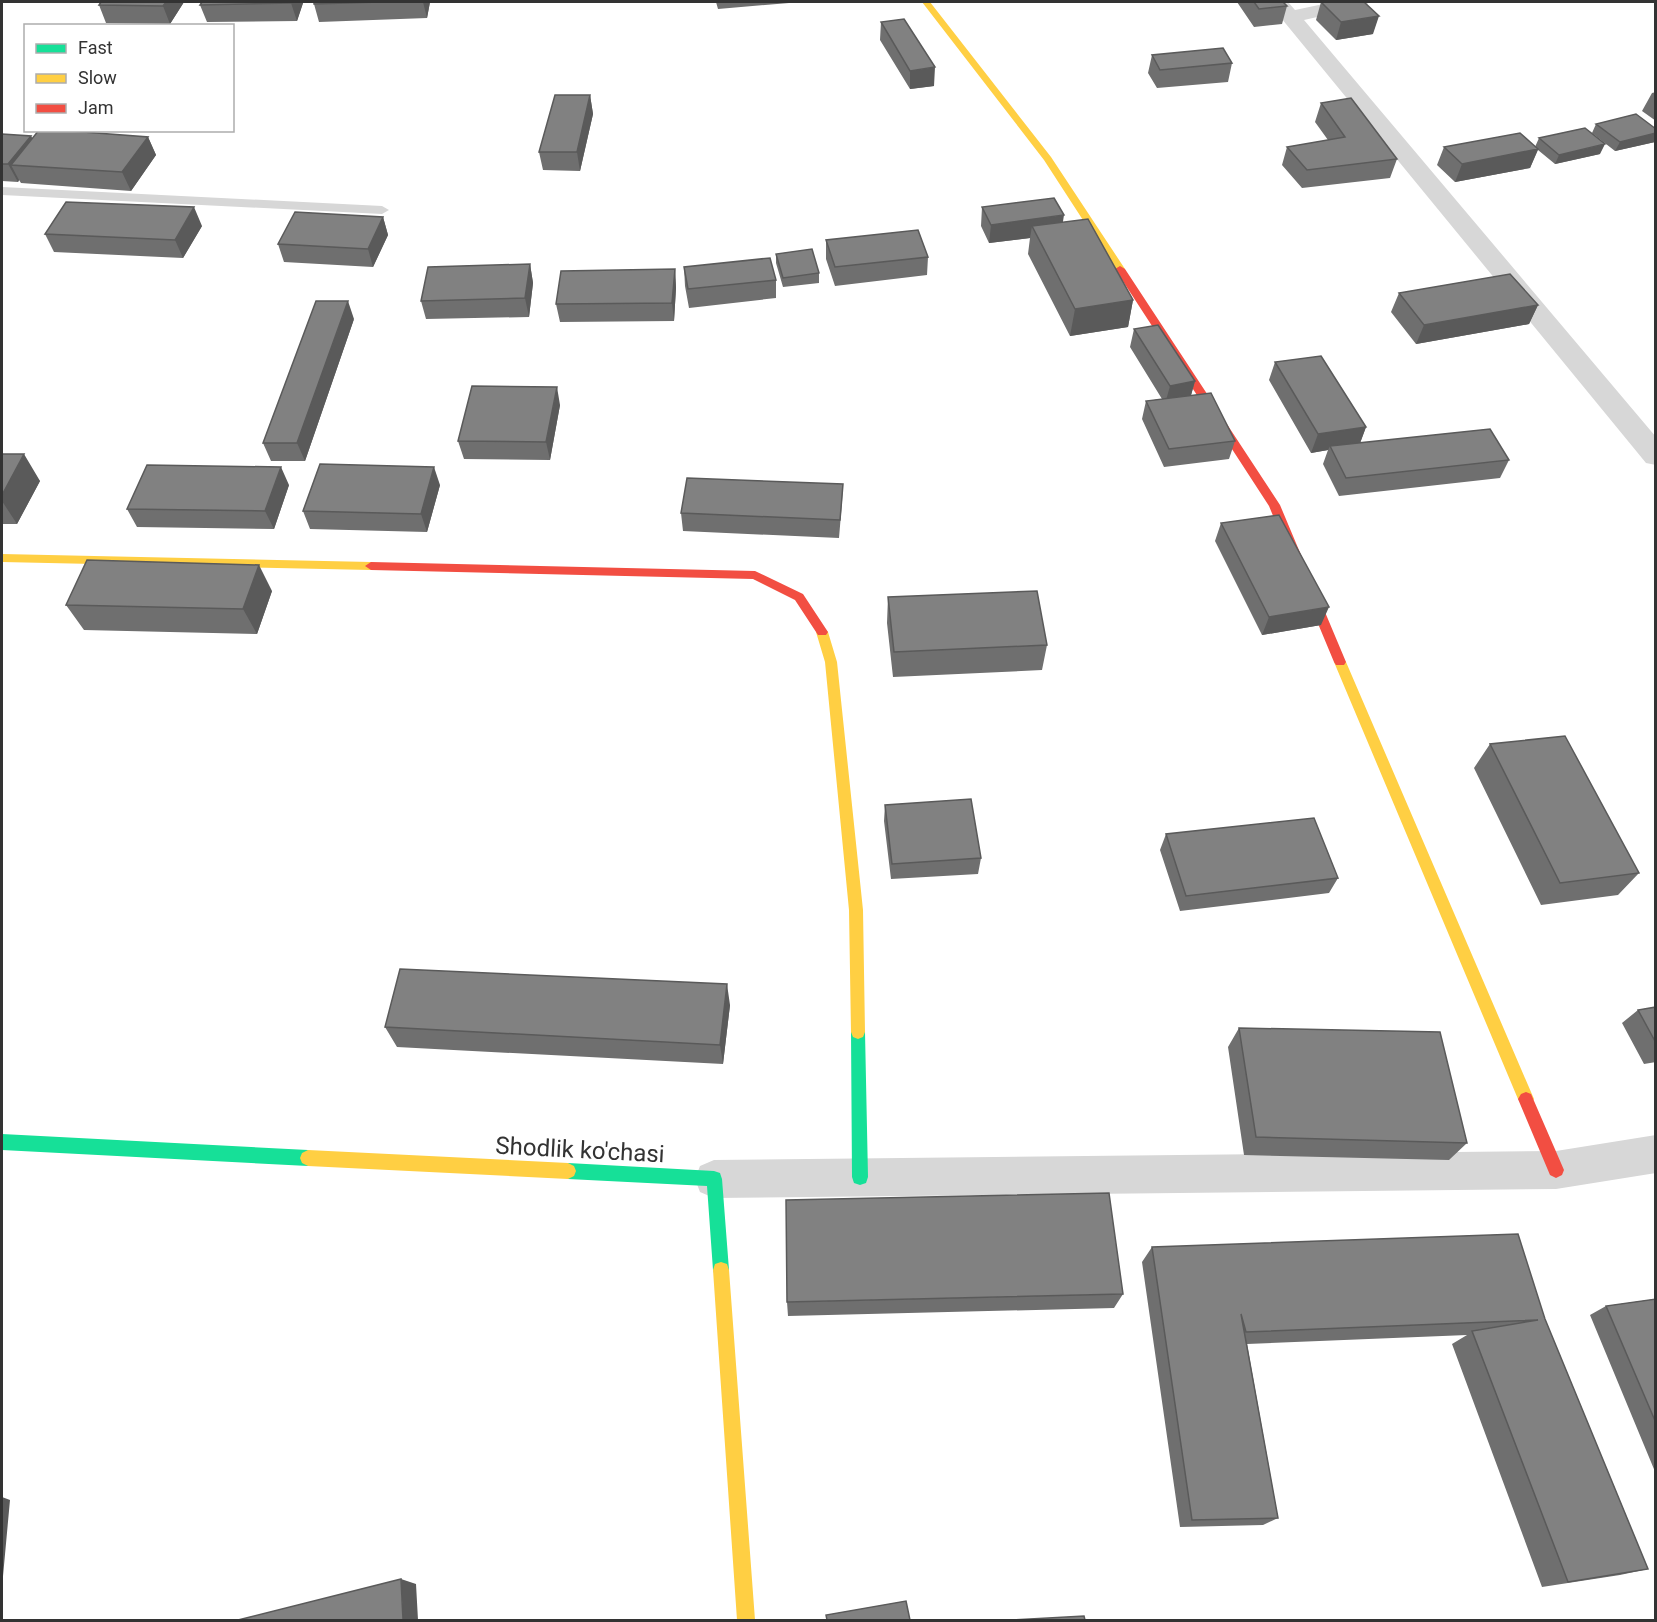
<svg xmlns="http://www.w3.org/2000/svg" width="1657" height="1622" font-family="Roboto,sans-serif">
	<rect width="100%" height="100%" fill="#fff"/>
	<g fill="none" stroke-linecap="round" stroke-linejoin="round">
		<!-- lane -->
		<path fill="#d7d7d7" fill-rule="evenodd" d="M2,187L382,206L389,210L382,214L2,195Z"/>
		<!-- street -->
		<path fill="#d7d7d7" fill-rule="evenodd" d="M1268,2H1288L1295,10L1333,2H1369L1366,6L1304,20L1656,437V465L1646,463Z
			M1656,1135V1173L1556,1189L714,1198L700,1192L695,1179L700,1166L714,1160L1556,1151Z"/>
		<!-- fast -->
		<path fill="#16e098" fill-rule="evenodd" d="M858,1025L863,1027L865,1032L868,1177L866,1183L860,1185L854,1183L852,1177L851,1032L853,1027Z
			M2,1134L308,1150L314,1153L316,1158L314,1163L308,1166L2,1150Z
			M568,1163L714,1171L720,1173L722,1179L729,1270L727,1276L721,1278L715,1276L713,1270L707,1186L568,1179L562,1176L560,1171L562,1166Z"/>
		<!-- slow -->
		<path fill="#ffcf43" fill-rule="evenodd" d="M922,2H930L1051,157L1125,269L1124,271H1116L1044,160Z
			M2,554L371,562L377,566L371,570L2,562Z
			M822,627L828,632L837,662L863,910L865,1032L863,1037L858,1039L853,1037L851,1032L849,910L825,662L816,632Z
			M1340,657L1346,662L1534,1099L1531,1104L1526,1106L1521,1104L1518,1099L1334,662Z
			M308,1150L568,1163L574,1166L576,1171L574,1176L568,1179L308,1166L302,1163L300,1158L302,1153Z
			M721,1262L727,1264L729,1270L755,1620H737L713,1270L715,1264Z"/>
		<!-- jam -->
		<path fill="#f24e42" fill-rule="evenodd" d="M1120,266L1125,269L1280,505L1346,662L1344,665H1336L1334,662L1269,506L1115,269Z
			M371,562L755,571L803,594L828,632L826,635H818L795,600L753,579L371,570L365,566Z
			M1526,1092L1531,1094L1564,1170L1562,1175L1556,1178L1550,1175L1518,1099L1521,1094Z"/>
	</g>
	<!-- wall -->
	<path fill="#6f6f6f" d="M101,2H184L170,24L106,23L99,5Z
		M202,2H303V3L297,21L207,22L200,5Z
		M314,2H430L427,18L319,22L314,4Z
		M716,2H801L718,9Z
		M1237,2H1283L1287,6L1282,24L1254,27Z
		M1321,2L1373,34L1336,40L1316,20Z
		M881,22L934,86L910,89L880,40Z
		M1152,55L1232,63L1228,82L1157,88L1148,73Z
		M1656,92V121L1642,111L1652,93Z
		M590,95L593,114L580,171L543,170L539,152Z
		M1321,103L1397,159L1390,178L1302,188L1282,165L1287,147L1328,140L1315,122Z
		M1596,124L1656,129V140L1655,142L1615,151L1592,133Z
		M2,134L31,136L32,138L148,137L156,155L131,191L21,183L19,180L18,182L2,181Z
		M1539,138L1600,154L1555,164L1538,150L1530,168L1455,182L1437,165L1444,147H1535Z
		M982,207L1063,222L1133,300L1128,327L1070,336L1028,254L1030,238L989,243L981,226Z
		M383,217L388,235L373,267L284,262L278,244Z
		M202,226L183,258L54,252L45,234Z
		M826,240L928,257L927,275L835,286L826,259Z
		M776,254L819,273V283L783,287L776,263Z
		M530,264L533,283L529,317L426,319L421,301Z
		M684,267L776,280V298L689,308L685,286Z
		M675,269L676,288L674,321L560,322L556,304Z
		M1399,293L1538,305L1529,324L1416,344L1391,312Z
		M354,319L305,461H271L263,443Z
		M1134,329L1195,381L1191,395L1235,441L1229,459L1164,467L1142,419L1146,401L1162,399L1130,347Z
		M1275,362L1366,427L1360,443L1509,460L1500,478L1339,496L1323,464L1328,450L1311,453L1269,380Z
		M560,405L550,460L464,459L458,441Z
		M2,454L40,481L17,524H2Z
		M843,484L842,502L839,538L683,531L681,513Z
		M289,485L274,529L137,527L127,509Z
		M440,485L427,532L310,529L303,511Z
		M1221,523L1321,625L1262,635L1215,541Z
		M272,591L257,634L84,630L66,605Z
		M888,597L1047,645L1042,670L893,677L887,623Z
		M1490,744L1639,873L1618,895L1541,905L1474,768Z
		M885,805L981,858L978,874L891,879L884,821Z
		M1166,834L1338,878L1329,893L1180,911L1160,850Z
		M730,1005L723,1064L397,1047L385,1027Z
		M1656,1007V1062L1644,1064L1622,1023L1638,1010Z
		M1239,1028L1467,1143L1449,1160L1244,1155L1228,1047Z
		M1152,1247L1545,1319L1648,1569L1620,1575L1542,1587L1452,1344L1467,1335L1247,1344L1278,1518L1263,1525L1180,1527L1142,1262Z
		M1123,1294L1114,1308L788,1316L787,1302Z
		M1656,1299V1474L1590,1315L1606,1306Z"/>
	<!-- shaded-wall -->
	<path fill="#5a5a5a" d="M166,2H184L170,24L163,6Z
		M292,2H303V3L297,21L291,3Z
		M423,2H430L427,18Z
		M1379,16L1373,34L1336,40L1341,22Z
		M935,67L934,86L910,89V71Z
		M590,95L593,114L580,171L577,152Z
		M1656,133L1655,142L1615,151L1620,142Z
		M31,136L40,154L11,165L19,180L18,182L8,164Z
		M148,137L156,155L131,191L122,172Z
		M1605,144L1600,154L1555,164L1559,155Z
		M1538,149L1530,168L1455,182L1462,164Z
		M194,207L202,226L183,258L175,240Z
		M1064,215L1061,234L1032,226L1030,238L989,243L991,225Z
		M383,217L388,235L373,267L368,249Z
		M530,264L533,283L529,317L525,298Z
		M675,269L676,288L674,321L672,303Z
		M1133,300L1128,327L1070,336L1075,309Z
		M348,301L354,319L305,461L297,443Z
		M1538,305L1529,324L1416,344L1424,325Z
		M1195,381L1190,399L1165,404L1170,386Z
		M557,387L560,405L550,460L546,442Z
		M1366,427L1359,446H1330L1328,450L1311,453L1318,434Z
		M24,454L40,481L17,524L2,501V495Z
		M281,467L289,485L274,529L265,511Z
		M434,467L440,485L427,532L421,514Z
		M259,565L272,591L257,634L243,609Z
		M1329,607L1321,625L1262,635L1269,617Z
		M727,984L730,1005L723,1064L720,1045Z
		M2,1497L10,1500L2,1587Z
		M401,1579L416,1584L418,1620H403Z"/>
	<!-- building -->
	<path fill="#818181" stroke="#5a5a5a" stroke-width="1.5" d="M101,2H166L163,6L99,5Z
		M202,2H292L291,3L200,5Z
		M314,2H380L314,4Z
		M1254,2H1283L1287,6L1259,9Z
		M1321,2H1364L1379,16L1341,22Z
		M904,19L935,67L910,71L881,22Z
		M1223,48L1232,63L1160,70L1152,55Z
		M555,95H590L577,152H539Z
		M1351,98L1397,159L1307,170L1287,147L1345,137L1321,103Z
		M1636,114L1656,129V133L1620,142L1596,124Z
		M1585,128L1605,144L1559,155L1539,138Z
		M39,130H57L148,137L122,172L11,165Z
		M1520,133L1538,149L1462,164L1444,147Z
		M2,134L31,136L8,164H2Z
		M1054,198L1064,215L991,225L982,207Z
		M66,202L194,207L175,240L45,234Z
		M295,212L383,217L368,249L278,244Z
		M1088,219L1133,300L1075,309L1032,226Z
		M918,230L928,257L835,267L826,240Z
		M812,249L819,273L783,278L776,254Z
		M770,258L776,280L688,289L684,267Z
		M530,264L525,298L421,301L428,267Z
		M675,269L672,303L556,304L561,271Z
		M1510,274L1538,305L1424,325L1399,293Z
		M316,301H348L297,443H263Z
		M1158,325L1195,381L1170,386L1134,329Z
		M1321,356L1366,427L1318,434L1275,362Z
		M472,386L557,387L546,442L458,441Z
		M1211,393L1235,441L1169,449L1146,401Z
		M1490,429L1509,460L1346,478L1330,446Z
		M2,454H24L2,495Z
		M320,464L434,467L421,514L303,511Z
		M147,465L281,467L265,511L127,509Z
		M687,478L843,484L840,520L681,513Z
		M1279,515L1329,607L1269,617L1221,523Z
		M87,560L259,565L243,609L66,605Z
		M1037,591L1047,645L894,652L888,597Z
		M1565,736L1639,873L1560,883L1490,744Z
		M971,799L981,858L892,864L885,805Z
		M1314,818L1338,878L1186,896L1166,834Z
		M400,969L727,984L720,1045L385,1027Z
		M1656,1007V1043L1638,1010Z
		M1239,1028L1440,1032L1467,1143L1256,1137Z
		M1109,1193L1123,1294L787,1302L786,1200Z
		M1518,1234L1545,1319L1648,1569L1568,1582L1472,1331L1538,1320L1246,1332L1241,1314L1278,1518L1192,1520L1152,1247Z
		M1656,1299V1423L1606,1306Z
		M401,1579L403,1620H238Z
		M906,1601L910,1620H827L826,1615Z
		M1084,1616L1085,1620H1009Z"/>
	<g text-anchor="middle" stroke-width="6" stroke-linejoin="round" paint-order="stroke">
		<!-- near-street labels -->
		<g font-size="24" fill="#333" stroke="#fff">
			<text transform="translate(580 1150) rotate(3)" y="8">Shodlik ko'chasi</text>
		</g>
	</g>
	<!-- border -->
	<rect width="1657" height="1622" fill="none" stroke="#333333" stroke-width="6"/>
	<!-- legend -->
	<rect x="24" y="24" width="210" height="108" fill="#ffffff" stroke="#adadad" stroke-width="1.5"/>
	<rect x="36" y="44" width="30" height="9" fill="#16e098" stroke="#adadad" stroke-width="1.5"/>
	<text x="78" y="54" font-size="18" fill="#333333">Fast</text>
	<rect x="36" y="74" width="30" height="9" fill="#ffcf43" stroke="#adadad" stroke-width="1.5"/>
	<text x="78" y="84" font-size="18" fill="#333333">Slow</text>
	<rect x="36" y="104" width="30" height="9" fill="#f24e42" stroke="#adadad" stroke-width="1.5"/>
	<text x="78" y="114" font-size="18" fill="#333333">Jam</text>
</svg>
